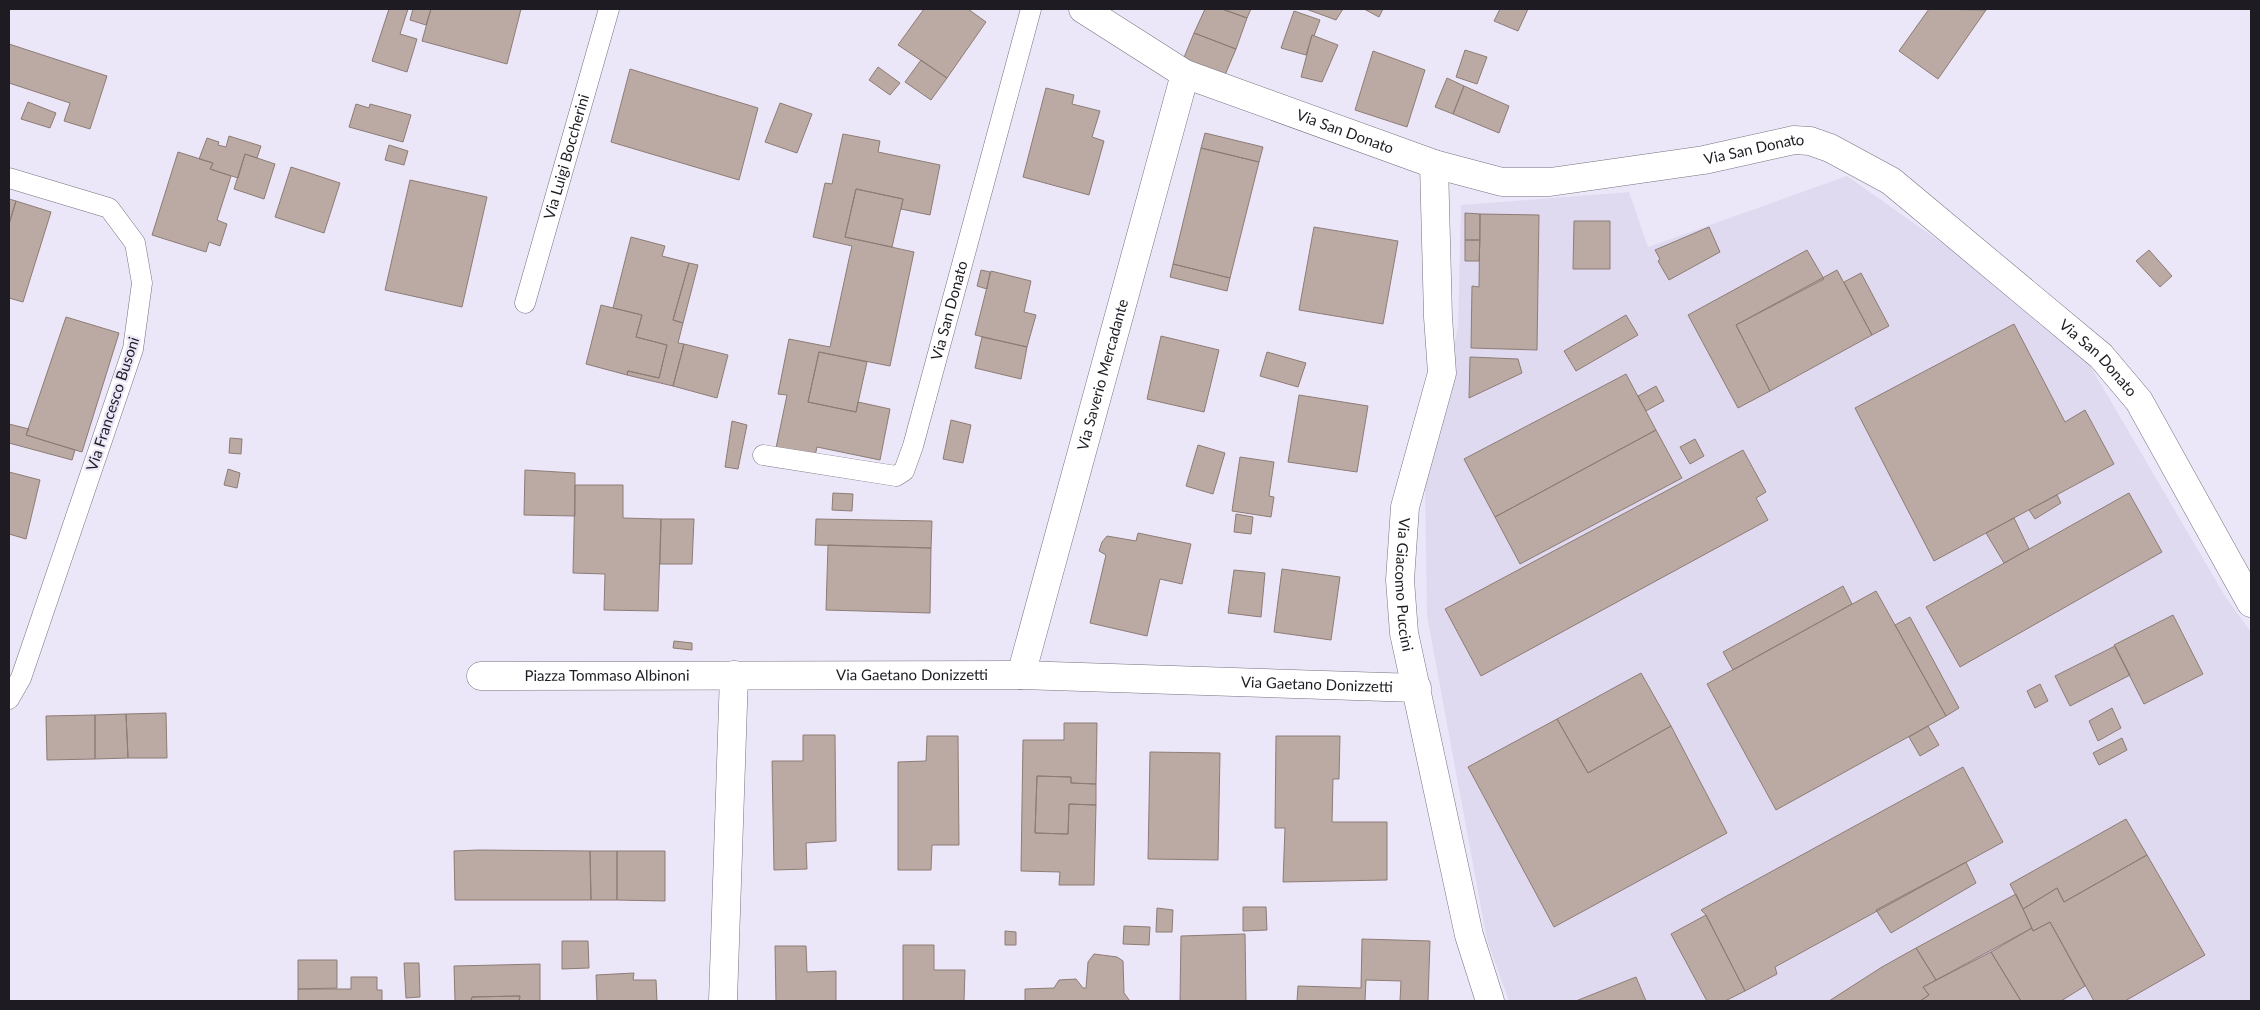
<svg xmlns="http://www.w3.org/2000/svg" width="2260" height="1010" font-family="Lato,sans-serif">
	<rect width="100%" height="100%" fill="#ece7f8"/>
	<!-- built -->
	<path fill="#e0daf1" d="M1847,176L1972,264L2089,364L2225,596L2251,632V1001H1509L1487,940L1427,616L1425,485L1458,326L1461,205L1629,192L1648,247Z"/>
	<!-- building -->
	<path fill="#bba9a3" stroke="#8d7c76" d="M389,9H408L400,34L417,39L407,72L372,61Z
		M413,9H431L426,25L410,20Z
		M431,9H521L507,64L422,41Z
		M924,9H968L986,22L947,78L898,45Z
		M1205,9H1222L1247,18L1236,49L1194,33Z
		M1222,9H1251L1247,18Z
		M1306,9H1343L1336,20Z
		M1364,9H1383L1379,17Z
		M1500,9H1528L1518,31L1494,21Z
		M1929,9L1986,10L1938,79L1899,51Z
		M1294,11L1320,20L1314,36L1312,35L1306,55L1281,48Z
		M1194,33L1236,49L1225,75L1183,60Z
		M1312,35L1338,45L1322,82L1301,77Z
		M9,44L107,76L90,129L64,121L70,103L9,83Z
		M1465,50L1487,57L1477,84L1456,77Z
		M1373,51L1425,70L1407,127L1355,110Z
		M921,60L947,78L931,100L905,82Z
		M878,67L900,83L890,95L869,80Z
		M630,69L758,108L739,180L611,142Z
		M1447,78L1464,86L1453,114L1435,107Z
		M1464,86L1509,106L1499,133L1453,114Z
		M1046,88L1074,95L1072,104L1100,111L1092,137L1104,141L1089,195L1023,177Z
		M28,102L56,113L50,128L21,119Z
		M780,103L812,114L797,153L765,142Z
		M356,104L369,108L370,104L411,115L403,142L349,127Z
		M1205,133L1263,147L1259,162L1201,148Z
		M843,134L880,141L878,152L940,165L930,215L901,209L903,199L856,189L845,237L914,252L890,366L819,352L808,402L856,412L858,402L890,409L880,460L817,447L815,456L776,448L787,395L778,394L789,339L830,347L849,259L852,246L813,237L825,183L832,184Z
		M229,136L261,146L257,158L245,154L238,178L210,169L213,163L199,159L207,138L219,142L218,145L226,147Z
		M389,145L408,151L404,165L385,160Z
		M1201,148L1259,162L1230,278L1173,264Z
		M178,152L213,163L210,169L231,176L217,220L227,224L220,246L209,242L206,252L152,235Z
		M245,154L275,164L264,199L234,189Z
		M291,167L340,183L324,233L275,217Z
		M410,180L487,197L462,307L385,290Z
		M856,189L903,199L892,247L845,237Z
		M9,199L16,201L9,224Z
		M16,201L51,212L23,302L9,298V224Z
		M1465,213L1480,214V240H1465Z
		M1480,214L1539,215L1537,350L1471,348L1472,286L1479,287Z
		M1574,221H1610V269H1573Z
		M1314,227L1398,241L1383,324L1299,310Z
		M1709,227L1720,252L1669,280L1658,261L1660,259L1655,250Z
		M631,237L665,246L662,256L689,263L673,320L683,323L678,343L684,344L673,386L627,375L628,371L659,378L667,345L636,337L642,315L613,308Z
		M1465,240H1480L1479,261H1465Z
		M1807,250L1824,279L1736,325L1770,391L1738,408L1688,315Z
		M2149,250L2172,276L2160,287L2136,261Z
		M689,263L698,265L683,323L673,320Z
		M1173,264L1230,278L1227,291L1170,277Z
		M981,270L990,272L987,289L977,286Z
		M1837,270L1872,335L1770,391L1736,325Z
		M991,271L1031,281L1024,312L1036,315L1027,347L975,335Z
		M1861,273L1889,326L1872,335L1844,282Z
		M601,305L642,315L636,337L667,345L659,378L628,371L627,375L586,364Z
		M1626,315L1638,335L1576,371L1564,351Z
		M66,317L119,333L82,452L26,435Z
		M2014,324L2065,422L2085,410L2114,464L1934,561L1855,408Z
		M1161,336L1219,350L1204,412L1147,399Z
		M982,337L1027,347L1021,379L975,368Z
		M684,344L728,355L717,398L673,386Z
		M819,352L867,362L856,412L808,402Z
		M1267,352L1306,363L1298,387L1260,376Z
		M1470,357L1518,359L1522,373L1469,398Z
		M1626,374L1656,430L1495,517L1464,459Z
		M1656,386L1664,401L1646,411L1638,396Z
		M1299,395L1368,406L1357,472L1288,462Z
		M951,420L971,425L963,463L943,459Z
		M732,421L747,425L738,469L725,467Z
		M9,424L29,429L26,435L75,450L72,460L9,443Z
		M1656,430L1682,478L1520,564L1495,517Z
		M230,438L242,439L241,454L229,453Z
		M1695,439L1704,456L1690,464L1680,447Z
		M1198,445L1225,453L1213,494L1186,486Z
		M1743,450L1766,492L1756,498L1768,520L1481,676L1445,609Z
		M1240,457L1274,462L1269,496L1274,497L1271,517L1232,511Z
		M228,469L240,473L237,488L224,485Z
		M525,470L575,473V516L524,515Z
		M9,472L40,480L26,539L9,534Z
		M575,485H623V518L661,519L658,611L604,610L605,574L573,573Z
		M833,493L853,494L852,511L832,510Z
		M2129,493L2162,552L1960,667L1926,607Z
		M2057,495L2061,503L2035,519L2029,510Z
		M1236,514L1253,517L1251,534L1234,532Z
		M2014,518L2029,549L2004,563L1986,533Z
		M661,519H694L692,564H660Z
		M816,519L932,521L931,548L815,545Z
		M1138,533L1191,544L1182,584L1160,579L1147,636L1090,623L1106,555L1099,551L1102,542L1107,536L1136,541Z
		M828,545L931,548L930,613L826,610Z
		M1282,569L1340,577L1331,640L1274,632Z
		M1234,570L1265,573L1261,617L1228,613Z
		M1843,586L1852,604L1733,670L1723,652Z
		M1876,591L1946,716L1776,810L1707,684Z
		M2173,615L2203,674L2144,704L2114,645Z
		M1910,617L1959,708L1946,716L1895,625Z
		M674,641L692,643V650L673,648Z
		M2115,646L2130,675L2070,706L2055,676Z
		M1641,673L1671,726L1588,773L1557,719Z
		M2040,684L2048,701L2035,708L2027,691Z
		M2112,708L2121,728L2098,741L2089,721Z
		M166,713L167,758H128L126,714Z
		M126,714L128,758L95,759V715Z
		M95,715V759L47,760L46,716Z
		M1557,719L1588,773L1671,726L1727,833L1554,927L1468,767Z
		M1064,723H1097L1096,784L1071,783V777L1037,776L1035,833L1068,834L1069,804L1096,805L1094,885H1059L1060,872L1021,871L1023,740H1064Z
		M1928,726L1939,745L1920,756L1909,737Z
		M803,735H835L836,841L806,843L807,869L774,870L772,761H803Z
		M927,736H958L959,845H932L931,870H898V762L926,761Z
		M1276,736H1340L1339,779H1333L1332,822H1387V880L1283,882L1285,828H1275Z
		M2122,738L2127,750L2099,765L2093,753Z
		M1150,752L1220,753L1218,860L1148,859Z
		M1963,767L2003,842L1775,967L1777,974L1745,991L1706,915L1701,910Z
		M1037,776L1071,777V783L1096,784V805L1069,804L1068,834L1035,833Z
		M2126,819L2147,855L2064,902L2057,888L2023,909L2010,884Z
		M478,850L590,851L591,900H455L454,851Z
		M590,851H617V900H591Z
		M617,851H665V901L617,900Z
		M2147,855L2205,955L2125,1001H2094L2050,922L2033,931L2023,909L2057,888L2064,902Z
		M1966,862L1976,883L1891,933L1876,910Z
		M2016,894L2032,928L1936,980L1916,948Z
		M1243,907H1266L1267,930L1243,931Z
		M1157,908L1173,910L1172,932H1156Z
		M1706,915L1745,991L1725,1001H1707L1671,934Z
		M2050,922L2085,986L2061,1001H2021L1991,952L2032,928L2033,931Z
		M1124,926L1150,927L1149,945L1123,944Z
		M1005,931L1016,932V945H1005Z
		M1245,934L1246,1001H1180L1181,936Z
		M1362,939L1430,941L1428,1001H1400L1401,981L1366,980L1365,1001H1297L1298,986L1361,988Z
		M562,941H588L589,968L562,969Z
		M903,945H934V970H965L964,1001H903Z
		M775,946H806L807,972L836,971V1001H776Z
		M1916,948L1936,980L1923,987L1929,995L1920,1001H1829L1882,967Z
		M1991,952L2021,1001H1920L1929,995L1923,987Z
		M1094,954L1117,957L1123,961L1124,993L1130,1001H1025V989L1054,988L1059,980L1076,979L1083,988H1086L1088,962Z
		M298,960H337V988L298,989Z
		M404,963H419L420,997L406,998Z
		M540,964V1001H519L520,996L472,997L471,1001H455L454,966Z
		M634,973L633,980H656L657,1001H597L596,975Z
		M351,977H377V990H382V1001H298V989H351Z
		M1636,977L1646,1001H1576Z
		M520,996L519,1001H471L472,997Z"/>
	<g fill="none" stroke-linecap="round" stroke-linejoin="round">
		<defs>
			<g id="service">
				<path d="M9,178L109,208L135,243L142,283L133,349L21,678L9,699"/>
				<path id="s1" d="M525,303L609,9"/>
				<path id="s2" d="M763,455L896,476L904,471L913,446L1031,9"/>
			</g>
			<g id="minor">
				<path id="s3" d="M1083,9L1185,74L1434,164L1502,182H1550L1704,160L1794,140L1810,141L1830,148L1891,181L2101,356L2139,401L2251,603"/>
				<path id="s4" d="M1434,164L1438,317L1442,373L1405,507L1400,580L1404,633L1469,935L1490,1001"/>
				<path id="s5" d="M1021,675L1185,74"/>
				<path id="s6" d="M481,676L1021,675L1417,688"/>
				<path d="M723,1001L734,675"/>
			</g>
		</defs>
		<!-- service casing -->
		<use href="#service" stroke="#767280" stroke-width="21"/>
		<!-- minor casing -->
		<use href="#minor" stroke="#767280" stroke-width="29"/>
		<!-- service -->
		<use href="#service" stroke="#fff" stroke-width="20"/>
		<!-- minor -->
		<use href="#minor" stroke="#fff" stroke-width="28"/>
	</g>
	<g text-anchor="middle" stroke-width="4.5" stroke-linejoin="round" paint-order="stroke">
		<!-- street labels -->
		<g font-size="15" fill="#1e1c22" stroke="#ece7f8">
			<text dy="5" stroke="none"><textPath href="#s3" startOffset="291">Via San Donato</textPath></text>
			<text dy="5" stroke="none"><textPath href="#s3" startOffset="711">Via San Donato</textPath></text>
			<text dy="5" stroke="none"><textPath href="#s1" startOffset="152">Via Luigi Boccherini</textPath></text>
			<text dy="5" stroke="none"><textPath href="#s2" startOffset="311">Via San Donato</textPath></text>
			<text dy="5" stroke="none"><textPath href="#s3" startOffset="1131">Via San Donato</textPath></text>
			<text dy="5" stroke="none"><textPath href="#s5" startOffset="311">Via Saverio Mercadante</textPath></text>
			<text transform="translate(113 404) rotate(-72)" y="5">Via Francesco Busoni</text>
			<text dy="5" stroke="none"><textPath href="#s4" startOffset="426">Via Giacomo Puccini</textPath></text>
			<text dy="5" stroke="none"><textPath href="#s6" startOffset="431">Via Gaetano Donizzetti</textPath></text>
			<text dy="5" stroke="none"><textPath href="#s6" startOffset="126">Piazza Tommaso Albinoni</textPath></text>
			<text dy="5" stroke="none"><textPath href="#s6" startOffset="836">Via Gaetano Donizzetti</textPath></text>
		</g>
	</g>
	<!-- border -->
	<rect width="2260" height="1010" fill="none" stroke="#1e1c22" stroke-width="20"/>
</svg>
